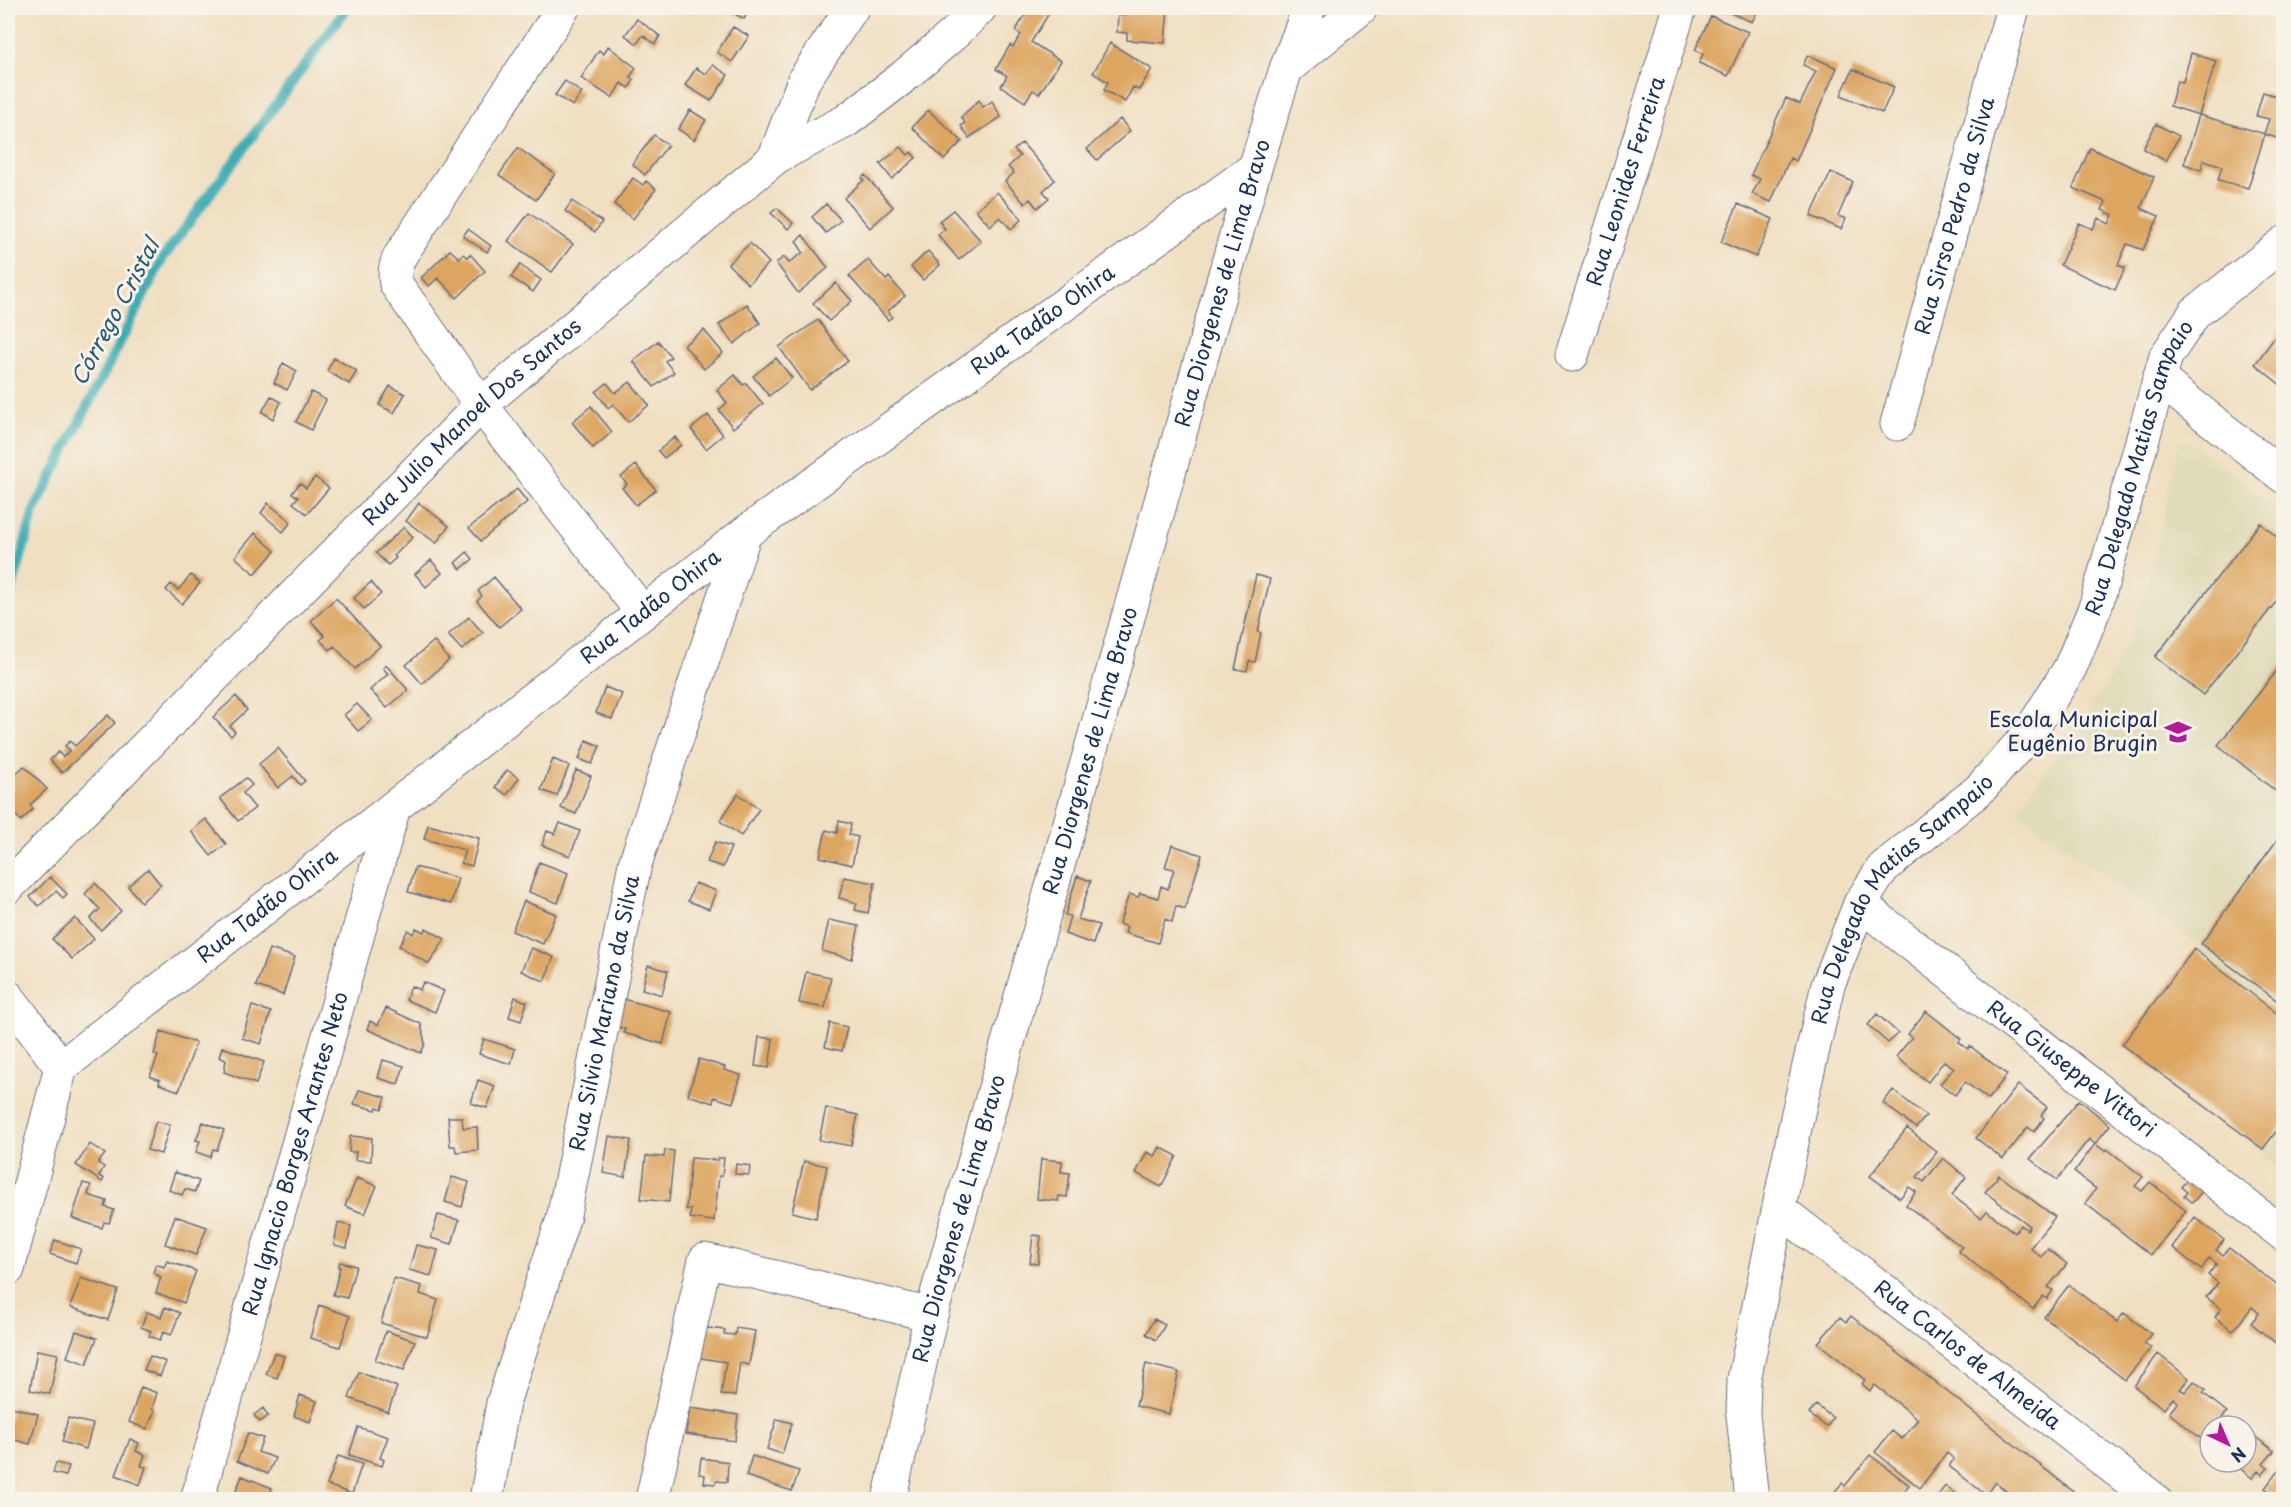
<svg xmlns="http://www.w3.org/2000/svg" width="2291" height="1507" font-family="'Playpen Sans',sans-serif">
	<rect width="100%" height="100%" fill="#f7f3e8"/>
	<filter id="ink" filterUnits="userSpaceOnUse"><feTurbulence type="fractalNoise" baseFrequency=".0167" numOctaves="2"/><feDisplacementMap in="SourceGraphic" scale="12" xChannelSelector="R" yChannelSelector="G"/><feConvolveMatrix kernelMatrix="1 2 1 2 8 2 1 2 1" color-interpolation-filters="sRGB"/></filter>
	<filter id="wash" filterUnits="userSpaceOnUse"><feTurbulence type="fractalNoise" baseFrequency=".008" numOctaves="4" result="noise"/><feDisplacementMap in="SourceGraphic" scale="24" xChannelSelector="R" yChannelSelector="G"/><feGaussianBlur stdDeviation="1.35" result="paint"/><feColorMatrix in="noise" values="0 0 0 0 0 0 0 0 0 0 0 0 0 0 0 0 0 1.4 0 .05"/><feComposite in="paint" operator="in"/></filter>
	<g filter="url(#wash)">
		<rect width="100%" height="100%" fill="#f0dfc1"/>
		<!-- built -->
		<path fill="#e1dcba" d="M2185,440L2192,442L2283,514V1170L2122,1045L2199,946L2017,811L2107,684L2132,631L2152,570L2179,443Z"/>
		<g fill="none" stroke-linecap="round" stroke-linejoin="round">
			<!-- stream -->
			<path stroke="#3daeb6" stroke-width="10" d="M8,603L34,511L163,258L347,8"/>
		</g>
		<g id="blocks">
			<!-- building -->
			<path fill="#dda661" d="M725,8H751L744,19Z
				M1030,8H1037L1048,15L1031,42L1061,61L1039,94L1033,90L1025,102L1001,86L1007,76L996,69L1010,45L1013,47L1021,35L1015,31Z
				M1126,8H1168L1165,43L1127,40V33L1117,32L1118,15L1125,16Z
				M1719,8H1759L1752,22Z
				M1711,16L1748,32L1728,76L1699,63L1703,54L1695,50Z
				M637,19L660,36L655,44L643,35L637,44L625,35Z
				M733,27L749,36L732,62L717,52Z
				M1110,43L1152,69L1139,90L1133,87L1125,102L1104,90L1108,82L1093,73Z
				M608,46L636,68L630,77L634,80L629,88L621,83L612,98L581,78L599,50L604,54Z
				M2191,53L2216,61L2199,115L2170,106L2177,81L2183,82Z
				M1808,55L1837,68L1796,161L1790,158L1771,202L1752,194L1760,179L1751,175L1786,98L1800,104L1816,71L1803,65Z
				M713,65L728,75L711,101L685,85L696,68L706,74Z
				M1853,69L1894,87L1882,113L1841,95Z
				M565,81L582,93L573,106L555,95Z
				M2279,85L2283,86V140L2264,134L2269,119L2256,116L2263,92L2276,96Z
				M979,100L983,107L992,101L1001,117L969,138L961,126L965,123L961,117Z
				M690,110L706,120L694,140L678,129Z
				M928,110L962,141L944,160L912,127Z
				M2199,115L2265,134L2248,188L2218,180L2222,166L2204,160L2201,170L2184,164Z
				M1120,119L1130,131L1097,160L1087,149Z
				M2156,124L2179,136L2166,161L2143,149Z
				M654,135L668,145L645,175L632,164Z
				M1022,143L1055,180L1043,191L1049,198L1037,208L1030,199L1025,204L1005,181L1014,173L1008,167L1020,156L1014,150Z
				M901,147L908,155L911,152L916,158L892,179L880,164Z
				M518,148L555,174L536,200L499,175Z
				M2090,148L2154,177L2141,208L2159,216L2143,250L2127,244L2118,265L2125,268L2115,290L2060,265L2079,223L2093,229L2098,218L2109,224L2113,215L2102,210L2106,202L2073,188Z
				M1831,172L1853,182L1838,216L1846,219L1841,229L1811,216Z
				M865,175L893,207L870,228L844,198L864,180L862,178Z
				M633,178L643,185L646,181L656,189L633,219L614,204Z
				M997,192L1022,219L1011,229L1000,217L990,226L976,210Z
				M572,201L602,222L595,232L565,211Z
				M826,204L841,220L826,233L812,217Z
				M1738,204L1773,219L1756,257L1721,242Z
				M777,208L793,223L788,229L771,213Z
				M953,210L981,241L959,260L938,235L945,229L939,221Z
				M529,213L573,244L552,272L508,241Z
				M468,229L491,246L487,252L463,236Z
				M803,235L828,268L798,293L776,263L784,257L789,263L803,252L796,241Z
				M750,243L769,263L748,284L728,264Z
				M450,250L459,258L463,254L467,257L470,254L485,271L457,298L438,278L429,286L421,278Z
				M928,251L940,265L923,280L911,267Z
				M868,260L886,280L889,277L905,296L888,311L892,317L888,320L849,276Z
				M520,265L541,280L533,292L511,277Z
				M836,283L852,301L829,321L813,303Z
				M747,304L760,323L734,344L719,325Z
				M818,320L848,361L810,390L779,347Z
				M2283,326V387L2255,364Z
				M704,330L723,353L704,369L684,345Z
				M658,341L671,357L665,361L674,372L654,387L633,361Z
				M334,358L357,371L349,384L327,371Z
				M776,358L792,378L769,396L753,376Z
				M283,363L297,371L287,390L274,383Z
				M735,375L743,385L746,383L763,404L733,428L719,410L727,403L717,390Z
				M630,382L649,405L628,422L613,404L608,408L596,392L607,383L615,393Z
				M390,386L405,394L394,413L379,405Z
				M311,392L326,400L311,430L296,422Z
				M271,396L281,402L273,419L262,412Z
				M591,406L612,432L593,448L572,422Z
				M708,415L723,435L706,449L691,429Z
				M675,437L681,445L664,458L658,451Z
				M636,465L656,490L636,505L622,488L627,484L621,477Z
				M315,477L329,488L307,514L293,503L298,497L292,493L300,483L306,488Z
				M517,489L527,502L481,541L469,528Z
				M268,503L291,522L283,532L261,513Z
				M419,503L449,526L436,543L406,521Z
				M2260,523L2283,542V593L2203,695L2155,657Z
				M404,527L413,537L394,556L396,558L388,565L376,553Z
				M255,533L275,551L255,574L235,557Z
				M467,552L473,559L461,569L455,563Z
				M431,560L442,573L426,587L415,574Z
				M191,575L200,583L182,604L166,590L171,584L178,590Z
				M1256,575L1270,579L1258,632L1261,633L1255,662L1249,661L1247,671L1235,669Z
				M494,577L521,609L499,627L477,601L482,596L478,591Z
				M371,582L381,594L364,609L354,598Z
				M336,598L380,646L355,669L334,646L330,650L320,640L325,636L311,621Z
				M469,617L483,633L462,650L448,635Z
				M434,641L449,660L422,684L406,665Z
				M2283,663V797L2218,745Z
				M386,665L408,690L387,708L370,690L388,674L383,668Z
				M605,687L622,694L612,719L596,713Z
				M236,696L247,710L230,726L235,732L231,736L213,717Z
				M357,704L372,720L358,731L344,715Z
				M108,715L115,723L62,773L50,760L58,752L63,757L70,750L65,746L70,741L75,746Z
				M586,740L600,746L592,764L579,759Z
				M278,748L305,781L300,785L293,776L278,788L259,764Z
				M553,759L569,766L557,796L541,790Z
				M24,766L47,789L30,805L33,809L21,821L8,807V792L13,787L8,781Z
				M507,770L519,778L507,795L495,787Z
				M576,770L591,776L576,814L561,808Z
				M246,778L252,785L243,793L255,808L238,821L220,798Z
				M738,794L759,809L741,836L720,821Z
				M206,819L226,844L211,856L191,831Z
				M839,821L851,824L849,835L858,837L852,865L820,857L826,830L837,833Z
				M560,823L580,831L570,856L542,845L547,831L555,834Z
				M428,825L479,838L472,866L461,863L465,850L424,839Z
				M2280,836L2283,838V1005L2201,944Z
				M715,842L731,847L723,867L707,862Z
				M1172,845L1202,855L1185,909L1176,906L1172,922L1165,919L1158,943L1125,933L1127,927L1119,924L1129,894L1138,897L1140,893L1158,898L1161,886L1168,889L1174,869L1165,867Z
				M539,862L568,873L558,903L529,892Z
				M415,867L458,878L451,904L408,892Z
				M148,869L161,885L141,902L128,886Z
				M1077,876L1091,881L1078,919L1099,925L1093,944L1065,934L1070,916L1065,915Z
				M50,877L67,894L63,898L56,891L39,906L30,897Z
				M844,877L875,883L868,913L855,910L857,903L839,898Z
				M95,883L121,911L101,930L90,919L100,909L85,894Z
				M695,883L716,891L709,909L688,901Z
				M524,901L556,914L543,944L512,931Z
				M75,918L94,939L72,959L52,939Z
				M829,920L859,926L852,959L822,951Z
				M416,928L424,932L426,928L445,939L429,964L399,946L408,930L413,934Z
				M531,948L554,957L544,981L521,971Z
				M269,949L295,957L283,995L256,986Z
				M2194,949L2283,1018V1122L2263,1149L2122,1045Z
				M648,965L668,971L662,995L642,989Z
				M806,972L831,977L825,1008L799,1003Z
				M423,982L444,991L435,1012L406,1000L411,986L420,990Z
				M515,997L527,1002L521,1021L509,1017Z
				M623,999L671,1012L663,1044L624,1033L625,1029L608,1024Z
				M252,1006L271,1012L261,1044L242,1038Z
				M386,1008L421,1024L425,1044L421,1053L367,1029L370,1021L378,1025Z
				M1926,1011L1961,1039L1959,1042L1968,1049L1970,1046L2007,1075L1988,1099L1965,1082L1955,1095L1940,1084L1954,1068L1944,1061L1928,1082L1896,1057L1912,1037L1908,1034Z
				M1877,1014L1898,1033L1888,1043L1868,1025Z
				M830,1023L847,1027L842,1051L825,1047Z
				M161,1031L196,1043L179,1091L159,1084L160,1080L150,1076L158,1056L154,1054Z
				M759,1037L773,1039L769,1068L755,1066Z
				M484,1039L515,1049L511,1064L479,1054Z
				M222,1047L264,1062L256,1084L224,1072L226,1060L219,1057Z
				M699,1059L725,1067L724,1070L741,1075L733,1103L714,1097L713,1103L688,1095Z
				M383,1060L404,1066L398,1084L378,1078Z
				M478,1080L495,1086L487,1108L471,1103Z
				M2018,1085L2047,1107L2041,1115L2044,1118L2034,1132L2028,1127L2003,1159L1976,1138Z
				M359,1090L386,1097L382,1109L377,1107L376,1110L354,1104Z
				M1893,1090L1926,1116L1916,1128L1883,1103Z
				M2079,1100L2110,1125L2095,1144L2089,1139L2057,1180L2030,1159Z
				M826,1108L858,1115L851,1146L819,1140Z
				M448,1117H462L463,1128L477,1127L478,1150L456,1152L455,1146H450Z
				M156,1121L170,1125L161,1154L147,1150Z
				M203,1122L224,1130L217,1150L213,1149L210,1157L196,1152L200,1141L196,1140Z
				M1907,1128L1937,1152L1917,1177L1924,1182L1943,1158L1966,1177L1952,1195L1981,1218L1987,1211L2015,1233L2021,1225L2027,1230L2030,1226L1985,1192L1999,1175L2055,1217L2030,1248L2041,1257L2048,1249L2067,1264L2048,1287L2053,1290L2047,1299L2043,1296L2033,1309L1958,1251L1962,1247L1906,1205L1916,1192L1909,1187L1900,1198L1870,1176Z
				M350,1136L372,1138L371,1161L355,1160L356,1152H349Z
				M609,1136L631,1140L625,1177L603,1173Z
				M90,1144L105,1154L98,1163L104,1167L99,1176L104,1179L102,1182L76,1165Z
				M2095,1144L2105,1151L2107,1149L2143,1177L2135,1186L2142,1191L2150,1182L2186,1211L2151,1255L2085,1203L2096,1189L2074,1172Z
				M1160,1147L1177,1156L1161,1187L1136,1173L1147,1152L1155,1156Z
				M665,1150L674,1151L669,1202L641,1199L646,1156L664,1157Z
				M691,1158L718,1160V1158H724L722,1176H719L714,1221L690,1218L691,1209H686Z
				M1041,1159L1062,1161L1061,1172L1070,1173L1067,1197L1059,1196L1058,1201L1037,1199Z
				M804,1161L827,1166L816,1218L792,1212Z
				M736,1164L750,1166L749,1175L735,1174Z
				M175,1172L199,1181L195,1192L185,1189L182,1195L169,1190Z
				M2191,1175L2206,1187L2192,1203L2184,1196L2187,1192L2181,1187Z
				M452,1177L469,1182L462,1207L445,1202Z
				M357,1178L377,1186L365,1214L345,1206Z
				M83,1183L91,1185L88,1195L107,1201L105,1207L114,1210L109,1223L104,1222L102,1228L72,1218Z
				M438,1215L459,1220L452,1244L431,1238Z
				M175,1216L207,1227L196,1255L165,1244Z
				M2195,1217L2224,1240L2216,1250L2223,1255L2229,1248L2283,1290V1349L2251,1323L2259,1313L2252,1307L2233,1331L2215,1317L2221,1309L2206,1297L2218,1283L2208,1275L2217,1264L2209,1258L2201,1270L2172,1247Z
				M338,1223L351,1226L347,1248L334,1245Z
				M1033,1235L1041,1236L1038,1264L1030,1263Z
				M55,1240L81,1249L76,1263L50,1254Z
				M416,1245L438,1250L431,1276L409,1270Z
				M167,1261L196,1271L184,1303L156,1293L161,1277L153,1273L156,1264L164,1267Z
				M340,1262L356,1266L347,1298L333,1295L340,1267H338Z
				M81,1278L118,1290L108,1320L70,1307Z
				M394,1278L422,1286L420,1294L438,1300L427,1337L381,1323Z
				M2069,1285L2117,1322L2124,1313L2151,1334L2144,1344L2151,1348L2125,1380L2044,1317Z
				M319,1305L350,1316L340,1347L310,1338Z
				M165,1307L180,1313L171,1335L163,1332L160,1340L149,1336L151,1331L141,1327L147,1312L161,1317Z
				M1851,1316L2021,1450L2084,1500H2017L1995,1482L1986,1495L1949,1466L1954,1459L1947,1453L1920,1488L1875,1452L1892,1431L1902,1439L1918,1419L1875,1385L1870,1391L1862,1384L1865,1380L1818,1343L1840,1317L1846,1322Z
				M1154,1319L1165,1325L1156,1340L1146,1334Z
				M699,1327L725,1330L724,1334L735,1335L736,1328L755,1331L749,1365L740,1363L735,1396L721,1395L726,1362L694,1357Z
				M76,1331L97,1338L87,1364L67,1357Z
				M386,1331L415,1341L404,1370L375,1360Z
				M37,1350L58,1354L50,1394L30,1390Z
				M274,1353L284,1356L277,1378L266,1374Z
				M2158,1354L2189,1378L2180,1389L2185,1392L2194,1381L2206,1390L2203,1393L2227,1412L2219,1422L2224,1426H2210V1433L2204,1441L2169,1413L2178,1402L2173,1398L2164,1409L2134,1386Z
				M150,1356L166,1362L160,1376L144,1370Z
				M1146,1364L1179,1372L1169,1414L1136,1406Z
				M359,1372L397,1387L388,1412L349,1398Z
				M141,1387L157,1393L152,1409L155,1410L147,1429L129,1422Z
				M300,1395L317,1401L310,1422L294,1416Z
				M1816,1405L1833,1418L1827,1427L1809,1414Z
				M12,1407L38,1414L30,1444L8,1438V1424Z
				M263,1408L268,1416L260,1422L254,1415Z
				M690,1408L738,1415L735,1441L686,1434Z
				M68,1418L93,1424L86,1449L62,1442Z
				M777,1419L792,1423L782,1454L767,1449Z
				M358,1427L388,1437L380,1458L384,1460L382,1466L349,1455Z
				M2246,1430L2274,1451L2263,1464L2268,1468L2262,1475L2258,1471L2252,1478L2232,1462H2246Z
				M248,1433L263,1438L258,1452L275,1458L268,1474L237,1461Z
				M130,1439L139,1443L136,1451L145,1455L141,1466L146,1467L140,1485L116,1475Z
				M1870,1455L1909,1485L1897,1500H1828L1842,1483L1845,1486Z
				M338,1456L362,1464L352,1494L327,1485Z
				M752,1456L799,1471L792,1491L746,1476Z
				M701,1458L728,1462L727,1482L716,1481L715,1484L704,1483L705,1475L699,1474Z
				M56,1463L69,1466L66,1476L53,1473Z
				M2283,1464V1500H2280L2265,1488Z
				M242,1476L272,1488L268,1500H243L234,1496Z
				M1945,1486L1963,1500H1935Z"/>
		</g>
	</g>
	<g filter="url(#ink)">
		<use href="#blocks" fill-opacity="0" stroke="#666d81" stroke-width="1.5"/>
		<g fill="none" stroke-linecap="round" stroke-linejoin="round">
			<defs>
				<g id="street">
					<path d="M563,8L400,256C395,266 394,273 396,284L481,405L643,613"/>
					<path d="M1286,69L1361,8"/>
					<path d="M774,159L804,80L852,8"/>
					<path id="s1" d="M1572,355L1680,8"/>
					<path d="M2159,379L2284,477"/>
					<path id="s2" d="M1897,424L2013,8"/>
					<path id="s3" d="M8,887L481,405L776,157L846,121L902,78L955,33L980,8"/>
					<path id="s4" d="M1860,904L2284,1235"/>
					<path d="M8,997L61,1067"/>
					<path id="s5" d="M61,1067L745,533L1255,168"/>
					<path id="s6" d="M1780,1210L2155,1500"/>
					<path d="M8,1269L61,1067"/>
					<path id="s7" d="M197,1500L394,807"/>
					<path id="s8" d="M486,1500L503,1403L563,1219L635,864L745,533"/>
					<path d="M652,1500L705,1260L931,1315"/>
					<path id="s9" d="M889,1500L931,1315L1255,168L1286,69L1309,8"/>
					<path id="s10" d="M1752,1500L1743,1415L1744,1380L1798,1113L1828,985L1860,904L1883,868L1980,789L2028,735L2070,668L2096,605L2166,356L2195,313L2284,243"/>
				</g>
			</defs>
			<!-- street casing -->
			<use href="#street" stroke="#666d81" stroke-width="35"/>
			<!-- street -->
			<use href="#street" stroke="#fff" stroke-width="33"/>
		</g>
	</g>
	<!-- icons -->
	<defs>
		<symbol id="school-bare" viewBox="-9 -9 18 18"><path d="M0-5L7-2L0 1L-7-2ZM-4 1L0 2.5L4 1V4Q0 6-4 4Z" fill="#b5179e" stroke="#f7f3e8" stroke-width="2.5" paint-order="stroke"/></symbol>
	</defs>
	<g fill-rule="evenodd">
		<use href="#school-bare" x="2159" y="713" width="38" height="38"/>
	</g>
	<g text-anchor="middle" stroke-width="6" stroke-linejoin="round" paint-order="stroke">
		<!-- street labels -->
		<g font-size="21" fill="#1b2f5e" stroke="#f7f3e8">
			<text dy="7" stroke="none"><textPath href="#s1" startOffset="182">Rua Leonides Ferreira</textPath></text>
			<text dy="7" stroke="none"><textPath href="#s2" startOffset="216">Rua Sirso Pedro da Silva</textPath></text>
			<text dy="7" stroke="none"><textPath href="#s9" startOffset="1262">Rua Diorgenes de Lima Bravo</textPath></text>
			<text dy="7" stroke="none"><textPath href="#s5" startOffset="1234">Rua Tadão Ohira</textPath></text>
			<text dy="7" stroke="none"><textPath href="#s3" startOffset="657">Rua Julio Manoel Dos Santos</textPath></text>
			<text dy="7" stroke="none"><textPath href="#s10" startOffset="1143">Rua Delegado Matias Sampaio</textPath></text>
			<text dy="7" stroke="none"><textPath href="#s5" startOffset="748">Rua Tadão Ohira</textPath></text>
			<text dy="7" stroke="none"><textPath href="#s9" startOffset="776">Rua Diorgenes de Lima Bravo</textPath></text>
			<text dy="7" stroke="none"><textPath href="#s10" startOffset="639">Rua Delegado Matias Sampaio</textPath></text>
			<text dy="7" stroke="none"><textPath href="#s5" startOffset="262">Rua Tadão Ohira</textPath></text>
			<text dy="7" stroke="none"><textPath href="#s8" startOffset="502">Rua Silvio Mariano da Silva</textPath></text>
			<text dy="7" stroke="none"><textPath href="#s4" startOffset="268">Rua Giuseppe Vittori</textPath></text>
			<text dy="7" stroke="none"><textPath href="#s7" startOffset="360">Rua Ignacio Borges Arantes Neto</textPath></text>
			<text dy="7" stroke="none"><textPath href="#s9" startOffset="290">Rua Diorgenes de Lima Bravo</textPath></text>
			<text dy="7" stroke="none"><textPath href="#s6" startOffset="237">Rua Carlos de Almeida</textPath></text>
		</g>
		<!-- poi labels -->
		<g font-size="21" fill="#1b2f5e" stroke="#f7f3e8" text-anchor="end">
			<text x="2158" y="727">Escola Municipal<tspan x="2158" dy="24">Eugênio Brugin</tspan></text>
		</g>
		<!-- water labels -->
		<g font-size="22" font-style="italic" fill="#275b7d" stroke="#f7f3e8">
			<text transform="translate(115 312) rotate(-62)" y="8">Córrego Cristal</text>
		</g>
	</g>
	<!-- margin -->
	<rect width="2291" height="1507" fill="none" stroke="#f7f3e8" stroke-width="30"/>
	<!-- north arrow -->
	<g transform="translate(2228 1444) rotate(136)"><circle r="28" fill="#f7f3e8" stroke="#9fa5b1" stroke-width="1.5"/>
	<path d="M0-4.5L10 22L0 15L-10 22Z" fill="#b5179e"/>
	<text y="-9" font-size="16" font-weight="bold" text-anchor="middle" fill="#1b2f5e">N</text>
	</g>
</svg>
